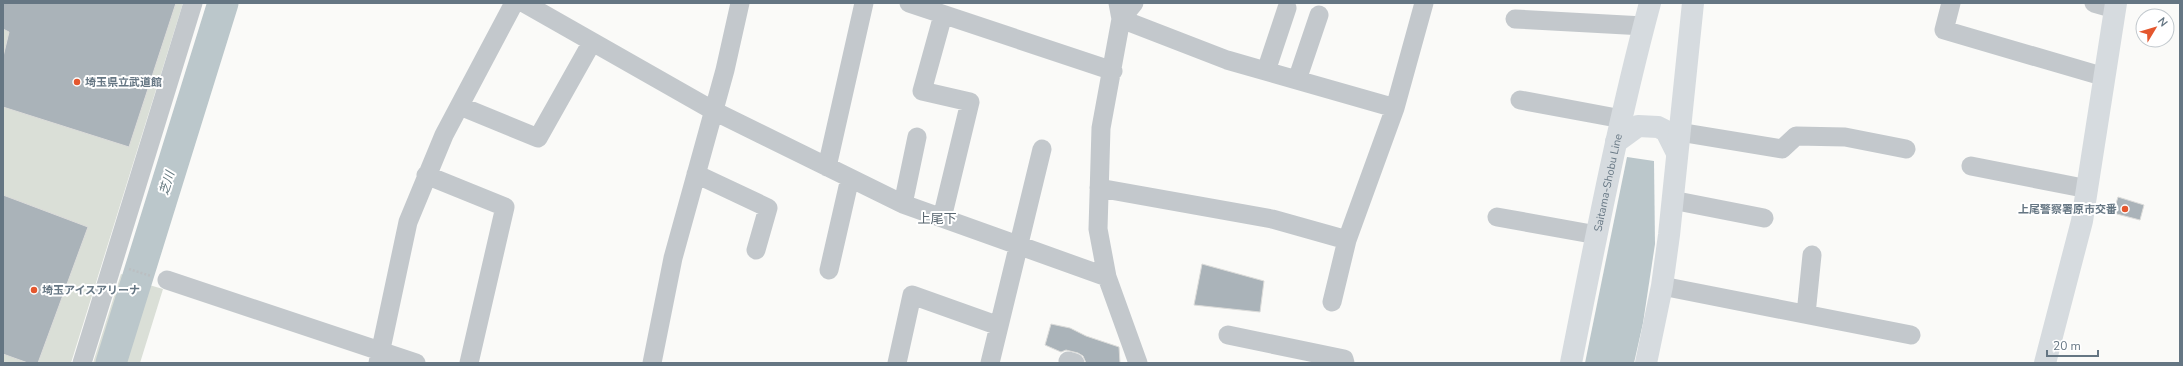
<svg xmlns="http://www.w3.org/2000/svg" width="2183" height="366" font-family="'Nunito Sans','Noto Sans JP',sans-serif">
	<rect width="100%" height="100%" fill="#fafaf8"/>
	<!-- green -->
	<path fill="#dadfd7" d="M3,3H183L71,363H3Z
		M121,274L134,278L108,363H93Z
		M139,282L163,289L140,363H114Z"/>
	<!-- water -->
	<path fill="#bbc7cb" d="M1627,157L1654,161L1655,244L1643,323L1634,363H1585Z"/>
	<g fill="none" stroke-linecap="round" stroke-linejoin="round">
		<!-- river -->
		<path stroke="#bbc7cb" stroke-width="31" d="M111,363L223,3"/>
	</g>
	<!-- building -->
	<path fill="#aab3b9" stroke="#dcdcda" d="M3,3H176L129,147L3,107V57L9,32L3,29Z
		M3,195L88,227L38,363H28L3,354Z
		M2118,197L2144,205L2140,220L2113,213Z
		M1202,264L1264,281L1260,312L1194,305Z
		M1051,324L1070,328L1086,336L1119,347L1120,363H1086L1083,356L1078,353L1066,350L1061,352L1045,345Z"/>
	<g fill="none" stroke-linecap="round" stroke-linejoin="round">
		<!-- path -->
		<path stroke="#bbbfc2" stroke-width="2.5" stroke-dasharray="2 2" stroke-linecap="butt" d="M129,269L151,276"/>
		<!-- street -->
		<path stroke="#c3c8cc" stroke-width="19" d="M524,3L714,111L903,204L1107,277
			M909,3L1113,71
			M1118,3L1121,19L1101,128L1098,229L1107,277L1138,363
			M1951,3L1944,30L2105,77
			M2094,3L2115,9
			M1121,19L1227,60L1395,108L1424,3
			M1121,19L1134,3
			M1515,19L1644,26
			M1266,71L1287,8
			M1297,80L1319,15
			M1520,100L1622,119
			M460,106L538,138L592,42
			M1679,132L1782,149L1796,136L1845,137L1906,149
			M1971,166L2088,189
			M827,167L864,3
			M696,174L768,208L756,250
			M426,175L505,207L469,363
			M1099,188L1272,219L1347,240L1332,302
			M1672,200L1764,218
			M903,204L917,137
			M1497,217L1597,235
			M942,218L970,102L922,91L943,15
			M1347,240L1395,108
			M829,270L850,178
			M167,280L416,363
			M1662,286L1911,335
			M1806,314L1812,255
			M1228,335L1344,359L1345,363
			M1068,361L1075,363
			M82,363L193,3
			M378,363L408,222L444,135L514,3
			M652,363L673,258L725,70L740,3
			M897,363L912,295L999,326
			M990,363L1042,149"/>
		<!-- secondary -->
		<path stroke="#d6dbdf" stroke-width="22" d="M2045,363L2082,221L2116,3"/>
		<!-- primary -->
		<g stroke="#d6dbdf" stroke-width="22">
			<path d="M1616,142L1638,126L1658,127L1666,131L1677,153"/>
			<path id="s1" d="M1571,363C1595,242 1618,122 1650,3"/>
			<path d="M1646,363L1662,286L1669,235L1693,3"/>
		</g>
	</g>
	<!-- markers -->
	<g fill="#e4572e" stroke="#fff" stroke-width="1.5">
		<circle cx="77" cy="82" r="4"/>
		<circle cx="2125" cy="209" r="4"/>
		<circle cx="34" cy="290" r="4"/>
	</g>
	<g text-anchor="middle" stroke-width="4" stroke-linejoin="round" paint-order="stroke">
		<!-- poi labels -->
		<g font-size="11" font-weight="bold" fill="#657683" stroke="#fff" text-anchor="start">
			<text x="85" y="86">埼玉県立武道館</text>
			<text x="2117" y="213" text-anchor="end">上尾警察署原市交番</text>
			<text x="42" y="294">埼玉アイスアリーナ</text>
		</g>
		<!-- street labels -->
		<g font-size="11" fill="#657683" stroke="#fff">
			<text dy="4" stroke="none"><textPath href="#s1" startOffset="184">Saitama-Shobu Line</textPath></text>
		</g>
		<!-- water labels -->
		<g font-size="12" font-style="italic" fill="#60757c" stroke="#fff">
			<text transform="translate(167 183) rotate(-73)" y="4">芝川</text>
		</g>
		<!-- quarter labels -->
		<g font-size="13" fill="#57646e" stroke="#fff">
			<text x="937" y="223">上尾下</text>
		</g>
	</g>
	<!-- border -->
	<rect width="2183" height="366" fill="none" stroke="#657683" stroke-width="8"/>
	<!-- north arrow -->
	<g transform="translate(2155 28) rotate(52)"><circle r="19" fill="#ffffff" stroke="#c1c8cd"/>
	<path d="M0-3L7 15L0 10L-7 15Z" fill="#e4572e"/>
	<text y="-6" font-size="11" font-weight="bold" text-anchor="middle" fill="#657683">N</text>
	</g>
	<!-- scale -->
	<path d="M2047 350v6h51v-6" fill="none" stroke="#657683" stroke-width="2"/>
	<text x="2053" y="350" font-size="12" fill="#657683" stroke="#ffffff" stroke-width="3" paint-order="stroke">20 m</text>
</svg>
